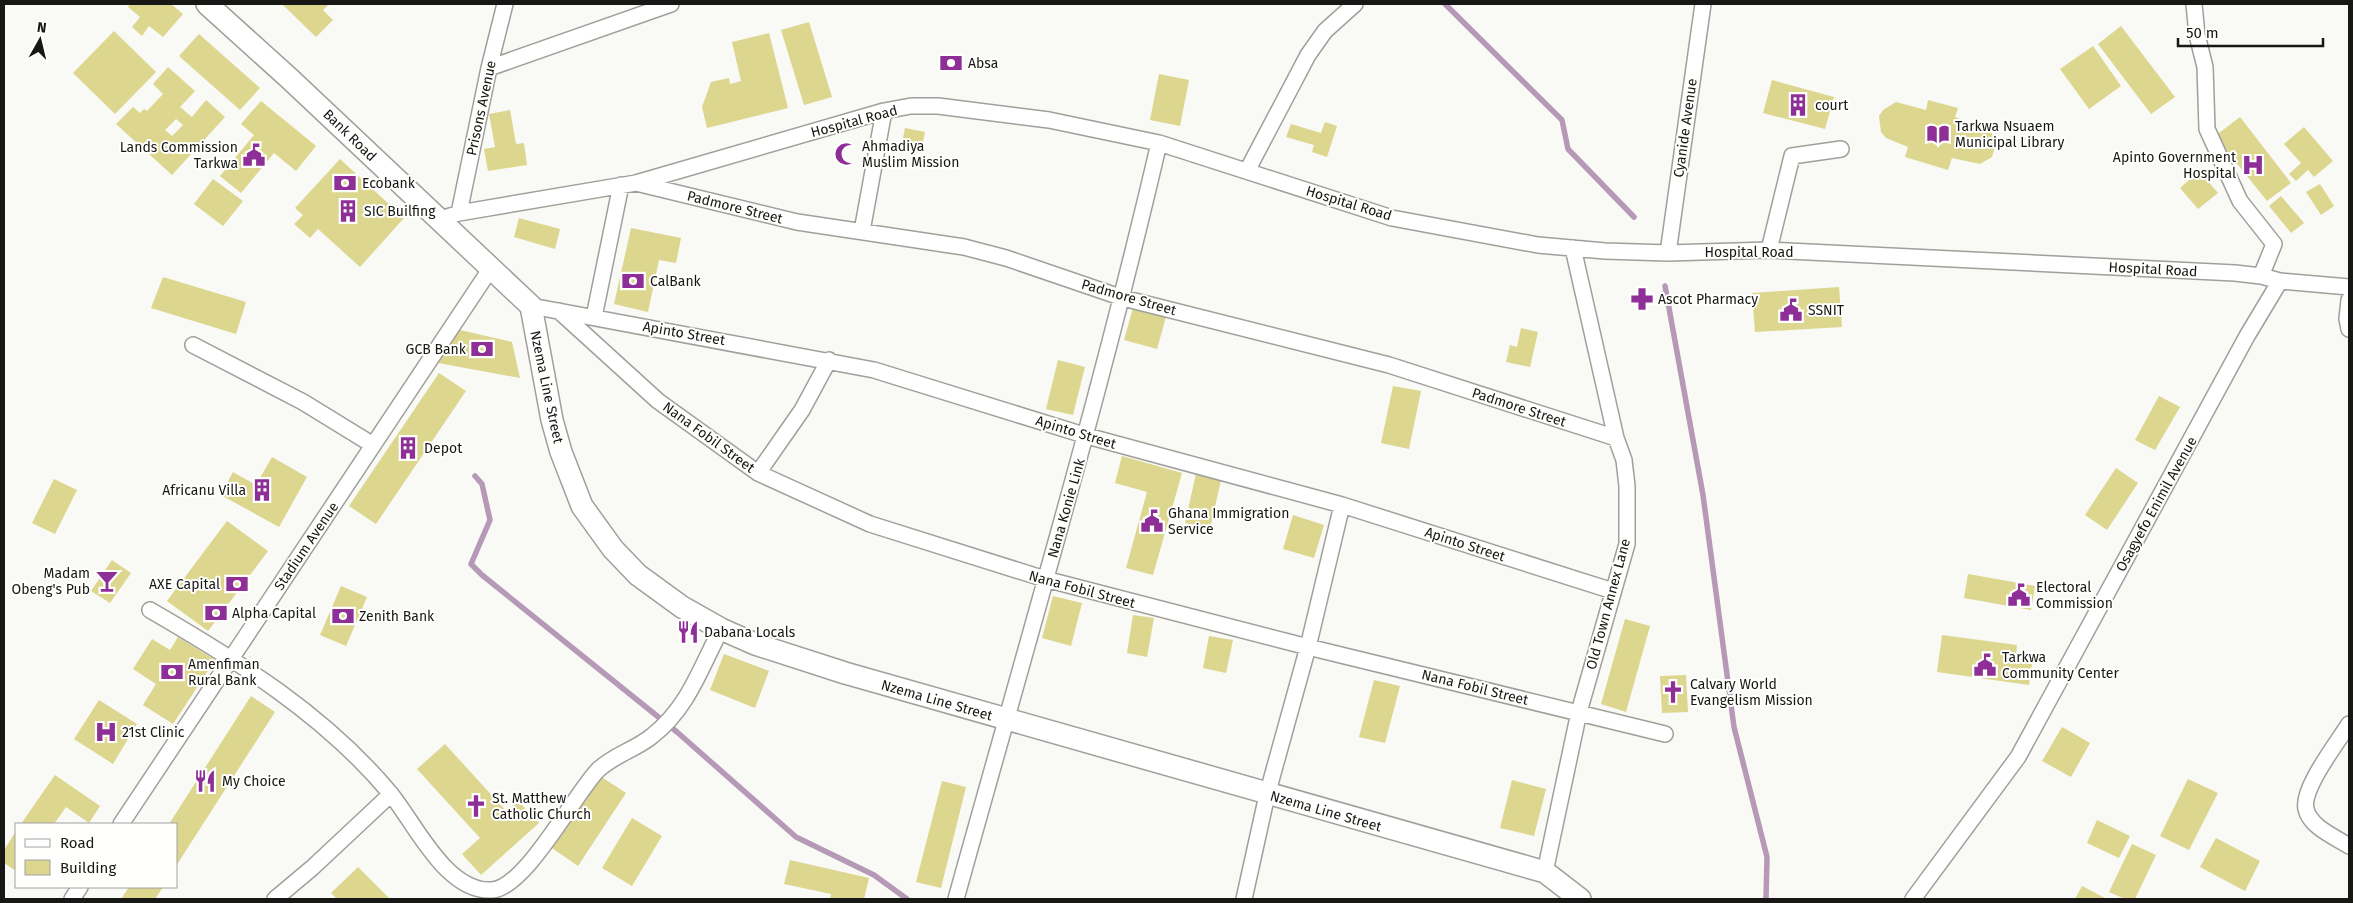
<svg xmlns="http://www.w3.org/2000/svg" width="2353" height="903" font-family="'Fira Sans',sans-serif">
	<rect width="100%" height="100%" fill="#f9f9f5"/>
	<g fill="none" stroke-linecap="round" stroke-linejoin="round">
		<!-- stream -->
		<path stroke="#b599b7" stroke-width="5.5" d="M1445,4L1562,120L1568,149L1634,217
			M1665,286L1703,495L1734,727L1767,857L1766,899
			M475,476L482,484L490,520L471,564L482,575L677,732L796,837L874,875L907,899"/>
	</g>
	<!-- building -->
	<path fill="#dcd68e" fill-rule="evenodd" d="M130,4H171L183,14L163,37L149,26L142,36L132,27L140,17L128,7Z
		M282,4H329L323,10L333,20L316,37Z
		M809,22L832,97L804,105L781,30Z
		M2121,26L2175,97L2151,114L2098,44Z
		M114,31L156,72L115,114L73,73Z
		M769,33L788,108L707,128L702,107L711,82L729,78L730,84L741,81L732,42Z
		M199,34L260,88L240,110L179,56Z
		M2093,46L2121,86L2089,109L2060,69Z
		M168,67L195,91L180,107L192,117L206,100L225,117L172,175L116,124L133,107L140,113L144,109L147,111L163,94L153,84ZM176,119L183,125L172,136L165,130Z
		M1159,74L1189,80L1180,126L1150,120Z
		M1772,80L1834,97L1825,129L1763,113Z
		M1928,100L1958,108L1955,117L1991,132L1996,144L1992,157L1980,164L1952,158L1948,170L1905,157L1908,147L1886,138L1881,132L1879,116L1883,110L1896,102L1926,110Z
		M261,101L316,146L296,171L274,153L241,193L220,176L254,135L241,124Z
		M510,110L516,144L524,143L527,165L488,171L484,149L495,147L489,114Z
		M2240,117L2291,183L2267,201L2215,136Z
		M1325,122L1337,126L1327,157L1312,152L1314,145L1286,137L1291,124L1321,133Z
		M2304,127L2333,161L2314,177L2308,170L2296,181L2289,174L2301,163L2284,144Z
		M905,128L925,132L921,152L901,148Z
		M340,159L404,218L360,267L318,229L310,238L294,224L303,215L295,208Z
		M2199,171L2218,193L2198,209L2180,188Z
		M213,179L243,201L223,226L194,204Z
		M2320,184L2334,206L2321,215L2306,192Z
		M2281,196L2304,223L2291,233L2269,206Z
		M519,218L560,229L555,249L514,237Z
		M631,228L681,238L676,263L659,260L648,312L614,304Z
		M163,277L246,302L236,334L151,308Z
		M1839,287L1842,327L1755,332L1752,293Z
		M1133,308L1166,317L1157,349L1124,340Z
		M1521,328L1538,332L1530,367L1506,362L1510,345L1517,347Z
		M460,330L512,342L520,378L438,363Z
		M1058,360L1085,367L1073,415L1046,409Z
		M439,373L466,391L376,524L349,506Z
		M1393,386L1421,391L1409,449L1381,443Z
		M2159,396L2180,407L2155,450L2135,440Z
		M1122,456L1182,473L1153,575L1126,568L1147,492L1115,483Z
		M272,457L307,477L279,527L221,495L233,472L256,485Z
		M2116,468L2138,483L2107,530L2085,515Z
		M1196,474L1221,480L1210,529L1185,523Z
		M54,479L77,490L55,534L32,523Z
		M1293,515L1324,525L1314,558L1283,549Z
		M227,521L268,551L208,631L167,601Z
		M112,560L131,573L110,603L91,591Z
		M1968,574L2035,586L2031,610L1964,598Z
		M341,586L367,597L346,646L320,635Z
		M1053,596L1082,603L1071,646L1042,638Z
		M1133,615L1154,618L1147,657L1127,653Z
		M1625,619L1650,626L1626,712L1601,704Z
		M1942,635L2017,645L2016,655L2033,657L2029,685L1937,672Z
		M1209,636L1233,640L1226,673L1203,668Z
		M178,637L215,660L173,724L143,705L156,684L133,669L152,639L170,650Z
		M724,654L769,671L755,708L710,690Z
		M1686,675L1688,712L1662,713L1660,676Z
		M1374,680L1400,686L1385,743L1359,737Z
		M251,696L275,712L176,866V824H169Z
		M99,700L137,724L113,764L74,739Z
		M2062,727L2090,743L2071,777L2042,761Z
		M445,744L507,812L518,801L539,823L481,875L462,854L480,838L417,769Z
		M597,774L626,793L578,866L549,846Z
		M55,775L100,806L89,823L66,807L54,824H21Z
		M2188,779L2218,793L2189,850L2160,836Z
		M1512,780L1546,789L1534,836L1500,828Z
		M942,781L966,787L941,888L916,882Z
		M632,818L662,836L632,886L602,868Z
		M2097,820L2130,836L2119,858L2087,843Z
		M16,831V871L4,863V850Z
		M2216,838L2260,861L2245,891L2200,867Z
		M2132,844L2156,855L2135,899H2125L2109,892Z
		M790,860L869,878L864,899H830L831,894L784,884Z
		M358,867L390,899H337L331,893Z
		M2082,886L2107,899H2075Z
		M129,887H163L155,899H121Z"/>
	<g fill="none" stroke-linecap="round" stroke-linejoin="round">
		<defs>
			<path id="street" d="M2194,4L2197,35L2205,67L2207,129L2240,201L2274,244L2261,276
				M489,68L671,4
				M1247,171L1308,55L1325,31L1355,4
				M636,183L797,222L964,247L1006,258L1123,298L1389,365L1616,438
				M459,213L489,68L505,4
				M438,220L459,213L636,183L884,111L911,106H938L1049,120L1159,143L1392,218L1538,245L1605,251L1668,253L1769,250L2235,273L2261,276L2280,281L2349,287
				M862,231L884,111
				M1769,250L1792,156L1841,149
				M1668,253L1703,4
				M2349,300L2347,319L2349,329
				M531,306L874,370L1087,436L1342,505L1613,591
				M559,311L658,401L758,473L870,524L1045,579L1308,647L1665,734
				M594,317L621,185
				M193,345L303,402L373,445
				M758,473L802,410L829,360
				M150,610C238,661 325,715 390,793C415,823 446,893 492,890C525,888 573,797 597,771C613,755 635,750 652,736C688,708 700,669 721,629
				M2349,724C2338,742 2301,789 2306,809C2310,827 2335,837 2349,846
				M121,824L491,268
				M1545,872L1579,712L1627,544V486L1624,460L1616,438L1573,248
				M72,899L80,887
				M275,899L312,868L391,794
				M956,899C1026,647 1100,397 1159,143
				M1244,899L1267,795L1308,647L1342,505
				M1913,899L2018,757L2247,336L2280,281"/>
			<path id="secondary" d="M207,4L290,79L531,306L552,420L561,452L582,506L613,549L638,575L682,607L721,629L755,644L845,673L1545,872L1580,899"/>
		</defs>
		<!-- street casing -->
		<use href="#street" stroke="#a09f9b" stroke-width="18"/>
		<!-- secondary casing -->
		<use href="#secondary" stroke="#a09f9b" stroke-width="24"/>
		<!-- street -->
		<use href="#street" stroke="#fff" stroke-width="15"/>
		<!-- secondary -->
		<use href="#secondary" stroke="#fff" stroke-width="21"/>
	</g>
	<!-- icons -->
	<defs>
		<symbol id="bank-bare" viewBox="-9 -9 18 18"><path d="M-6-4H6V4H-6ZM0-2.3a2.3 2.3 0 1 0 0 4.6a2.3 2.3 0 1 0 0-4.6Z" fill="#8e2f98" stroke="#fffffe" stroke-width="2.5" paint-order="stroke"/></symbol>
		<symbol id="building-bare" viewBox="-9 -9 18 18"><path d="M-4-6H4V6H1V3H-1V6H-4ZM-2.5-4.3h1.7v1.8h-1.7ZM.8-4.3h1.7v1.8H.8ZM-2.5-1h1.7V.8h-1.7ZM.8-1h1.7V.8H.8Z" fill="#8e2f98" stroke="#fffffe" stroke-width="2.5" paint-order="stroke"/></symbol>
		<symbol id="library-bare" viewBox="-9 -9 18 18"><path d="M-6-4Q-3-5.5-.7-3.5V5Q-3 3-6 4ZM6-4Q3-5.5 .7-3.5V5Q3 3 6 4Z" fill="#8e2f98" stroke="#fffffe" stroke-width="2.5" paint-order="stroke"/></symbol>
		<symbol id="mosque-bare" viewBox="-9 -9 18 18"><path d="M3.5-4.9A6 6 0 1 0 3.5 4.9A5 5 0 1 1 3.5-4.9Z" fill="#8e2f98" stroke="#fffffe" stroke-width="2.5" paint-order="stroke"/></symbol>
		<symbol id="civic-bare" viewBox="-9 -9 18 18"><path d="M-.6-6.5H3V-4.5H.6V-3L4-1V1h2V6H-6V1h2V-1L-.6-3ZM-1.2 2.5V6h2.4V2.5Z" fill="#8e2f98" stroke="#fffffe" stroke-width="2.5" paint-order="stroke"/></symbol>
		<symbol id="hospital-bare" viewBox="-9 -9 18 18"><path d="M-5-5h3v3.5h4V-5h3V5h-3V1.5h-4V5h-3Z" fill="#8e2f98" stroke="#fffffe" stroke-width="2.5" paint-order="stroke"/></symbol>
		<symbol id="pharmacy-bare" viewBox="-9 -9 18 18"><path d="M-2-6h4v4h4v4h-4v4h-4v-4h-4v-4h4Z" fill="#8e2f98" stroke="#fffffe" stroke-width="2.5" paint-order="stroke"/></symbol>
		<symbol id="bar-bare" viewBox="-9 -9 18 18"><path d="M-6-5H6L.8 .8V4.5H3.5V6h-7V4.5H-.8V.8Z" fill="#8e2f98" stroke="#fffffe" stroke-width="2.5" paint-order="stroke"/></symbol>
		<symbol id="restaurant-bare" viewBox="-9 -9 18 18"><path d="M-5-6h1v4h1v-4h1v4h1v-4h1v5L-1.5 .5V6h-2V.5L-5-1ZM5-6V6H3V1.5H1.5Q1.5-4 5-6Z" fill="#8e2f98" stroke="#fffffe" stroke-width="2.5" paint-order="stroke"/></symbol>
		<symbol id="church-bare" viewBox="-9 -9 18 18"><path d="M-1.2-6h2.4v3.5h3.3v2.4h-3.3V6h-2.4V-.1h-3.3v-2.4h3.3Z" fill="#8e2f98" stroke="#fffffe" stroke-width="2.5" paint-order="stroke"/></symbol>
	</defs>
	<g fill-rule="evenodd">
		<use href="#bank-bare" x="935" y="47" width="32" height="32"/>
		<use href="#building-bare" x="1782" y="89" width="32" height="32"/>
		<use href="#library-bare" x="1922" y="118" width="32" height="32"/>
		<use href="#mosque-bare" x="830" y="138" width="32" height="32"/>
		<use href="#civic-bare" x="238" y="139" width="32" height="32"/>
		<use href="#hospital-bare" x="2237" y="149" width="32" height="32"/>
		<use href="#bank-bare" x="329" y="167" width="32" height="32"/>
		<use href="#building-bare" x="332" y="195" width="32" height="32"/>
		<use href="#bank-bare" x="617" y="265" width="32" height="32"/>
		<use href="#pharmacy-bare" x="1626" y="283" width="32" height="32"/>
		<use href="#civic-bare" x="1775" y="294" width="32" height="32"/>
		<use href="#bank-bare" x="466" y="333" width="32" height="32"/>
		<use href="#building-bare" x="392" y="432" width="32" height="32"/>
		<use href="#building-bare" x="246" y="474" width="32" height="32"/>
		<use href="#civic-bare" x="1136" y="505" width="32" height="32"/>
		<use href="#bar-bare" x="91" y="565" width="32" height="32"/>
		<use href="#bank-bare" x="221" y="568" width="32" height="32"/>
		<use href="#civic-bare" x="2003" y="579" width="32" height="32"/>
		<use href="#bank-bare" x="200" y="597" width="32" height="32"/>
		<use href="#bank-bare" x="327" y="600" width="32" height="32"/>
		<use href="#restaurant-bare" x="672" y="616" width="32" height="32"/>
		<use href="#civic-bare" x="1969" y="649" width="32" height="32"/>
		<use href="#bank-bare" x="156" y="656" width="32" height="32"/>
		<use href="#church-bare" x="1657" y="676" width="32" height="32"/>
		<use href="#hospital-bare" x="90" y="716" width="32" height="32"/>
		<use href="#restaurant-bare" x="189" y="765" width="32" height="32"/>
		<use href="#church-bare" x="460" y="790" width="32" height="32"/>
	</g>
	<g text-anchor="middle" stroke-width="4" stroke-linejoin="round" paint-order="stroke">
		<!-- poi labels -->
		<g font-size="14" fill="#171715" stroke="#fffffe" text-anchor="start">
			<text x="968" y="68">Absa</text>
			<text x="1815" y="110">court</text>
			<text x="1955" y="131">Tarkwa Nsuaem<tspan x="1955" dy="16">Municipal Library</tspan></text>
			<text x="862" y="151">Ahmadiya<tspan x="862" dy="16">Muslim Mission</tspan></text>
			<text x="238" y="152" text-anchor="end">Lands Commission<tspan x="238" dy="16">Tarkwa</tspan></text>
			<text x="2236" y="162" text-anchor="end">Apinto Government<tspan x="2236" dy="16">Hospital</tspan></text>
			<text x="362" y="188">Ecobank</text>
			<text x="364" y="216">SIC Builfing</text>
			<text x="650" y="286">CalBank</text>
			<text x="1658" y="304">Ascot Pharmacy</text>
			<text x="1808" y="315">SSNIT</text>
			<text x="466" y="354" text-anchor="end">GCB Bank</text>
			<text x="424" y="453">Depot</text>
			<text x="246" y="495" text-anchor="end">Africanu Villa</text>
			<text x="1168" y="518">Ghana Immigration<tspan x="1168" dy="16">Service</tspan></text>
			<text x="90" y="578" text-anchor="end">Madam<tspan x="90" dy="16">Obeng's Pub</tspan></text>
			<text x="220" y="589" text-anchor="end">AXE Capital</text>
			<text x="2036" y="592">Electoral<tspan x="2036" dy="16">Commission</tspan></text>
			<text x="232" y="618">Alpha Capital</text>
			<text x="359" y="621">Zenith Bank</text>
			<text x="704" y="637">Dabana Locals</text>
			<text x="2002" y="662">Tarkwa<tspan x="2002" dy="16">Community Center</tspan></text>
			<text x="188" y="669">Amenfiman<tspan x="188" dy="16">Rural Bank</tspan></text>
			<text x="1690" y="689">Calvary World<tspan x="1690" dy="16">Evangelism Mission</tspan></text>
			<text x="122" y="737">21st Clinic</text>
			<text x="222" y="786">My Choice</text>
			<text x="492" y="803">St. Matthew<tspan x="492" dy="16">Catholic Church</tspan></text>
		</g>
		<!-- street labels -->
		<g font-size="14" fill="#171715" stroke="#fffffe">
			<text transform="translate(481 108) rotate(-78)" y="5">Prisons Avenue</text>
			<text transform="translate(854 121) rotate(-15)" y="5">Hospital Road</text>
			<text transform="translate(1685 128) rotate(-82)" y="5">Cyanide Avenue</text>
			<text transform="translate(350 135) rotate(44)" y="5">Bank Road</text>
			<text transform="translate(1349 203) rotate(17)" y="5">Hospital Road</text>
			<text transform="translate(735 207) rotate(14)" y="5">Padmore Street</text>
			<text x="1749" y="257">Hospital Road</text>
			<text transform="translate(2153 269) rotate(3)" y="5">Hospital Road</text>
			<text transform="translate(1129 297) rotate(16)" y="5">Padmore Street</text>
			<text transform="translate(684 333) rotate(10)" y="5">Apinto Street</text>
			<text transform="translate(547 387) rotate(78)" y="5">Nzema Line Street</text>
			<text transform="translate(1519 407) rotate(18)" y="5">Padmore Street</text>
			<text transform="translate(1076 432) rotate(17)" y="5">Apinto Street</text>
			<text transform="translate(709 437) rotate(36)" y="5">Nana Fobil Street</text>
			<text transform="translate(2156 504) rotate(-61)" y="5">Osagyefo Enimil Avenue</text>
			<text transform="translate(1066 508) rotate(-74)" y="5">Nana Konie Link</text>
			<text transform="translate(1465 544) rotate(18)" y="5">Apinto Street</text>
			<text transform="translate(306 546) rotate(-56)" y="5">Stadium Avenue</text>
			<text transform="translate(1082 589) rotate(15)" y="5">Nana Fobil Street</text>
			<text transform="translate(1608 604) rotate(-75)" y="5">Old Town Annex Lane</text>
			<text transform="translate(1475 687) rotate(14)" y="5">Nana Fobil Street</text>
			<text transform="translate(937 700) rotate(16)" y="5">Nzema Line Street</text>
			<text transform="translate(1326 811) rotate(16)" y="5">Nzema Line Street</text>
		</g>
	</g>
	<!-- border -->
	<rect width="2353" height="903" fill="none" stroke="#171715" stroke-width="10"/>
	<!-- legend -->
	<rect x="15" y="823" width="162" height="65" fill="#fffffe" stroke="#a2a2a1"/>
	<rect x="25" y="839" width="25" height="8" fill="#ffffff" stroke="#a2a2a1"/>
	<text x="60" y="848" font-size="15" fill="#171715">Road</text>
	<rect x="25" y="860" width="25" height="15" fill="#dcd68e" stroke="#a2a2a1"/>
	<text x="60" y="873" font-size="15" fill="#171715">Building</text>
	<!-- north arrow -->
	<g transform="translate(40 40) rotate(8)" stroke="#fffffe" stroke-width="4" paint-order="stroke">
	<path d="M0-4L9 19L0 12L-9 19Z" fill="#171715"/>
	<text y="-8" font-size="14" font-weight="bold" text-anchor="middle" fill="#171715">N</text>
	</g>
	<!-- scale -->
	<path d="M2178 38v8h145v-8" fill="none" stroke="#171715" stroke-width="2.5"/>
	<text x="2186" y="38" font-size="15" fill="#171715" stroke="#fffffe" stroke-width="4" paint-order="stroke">50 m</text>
</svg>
